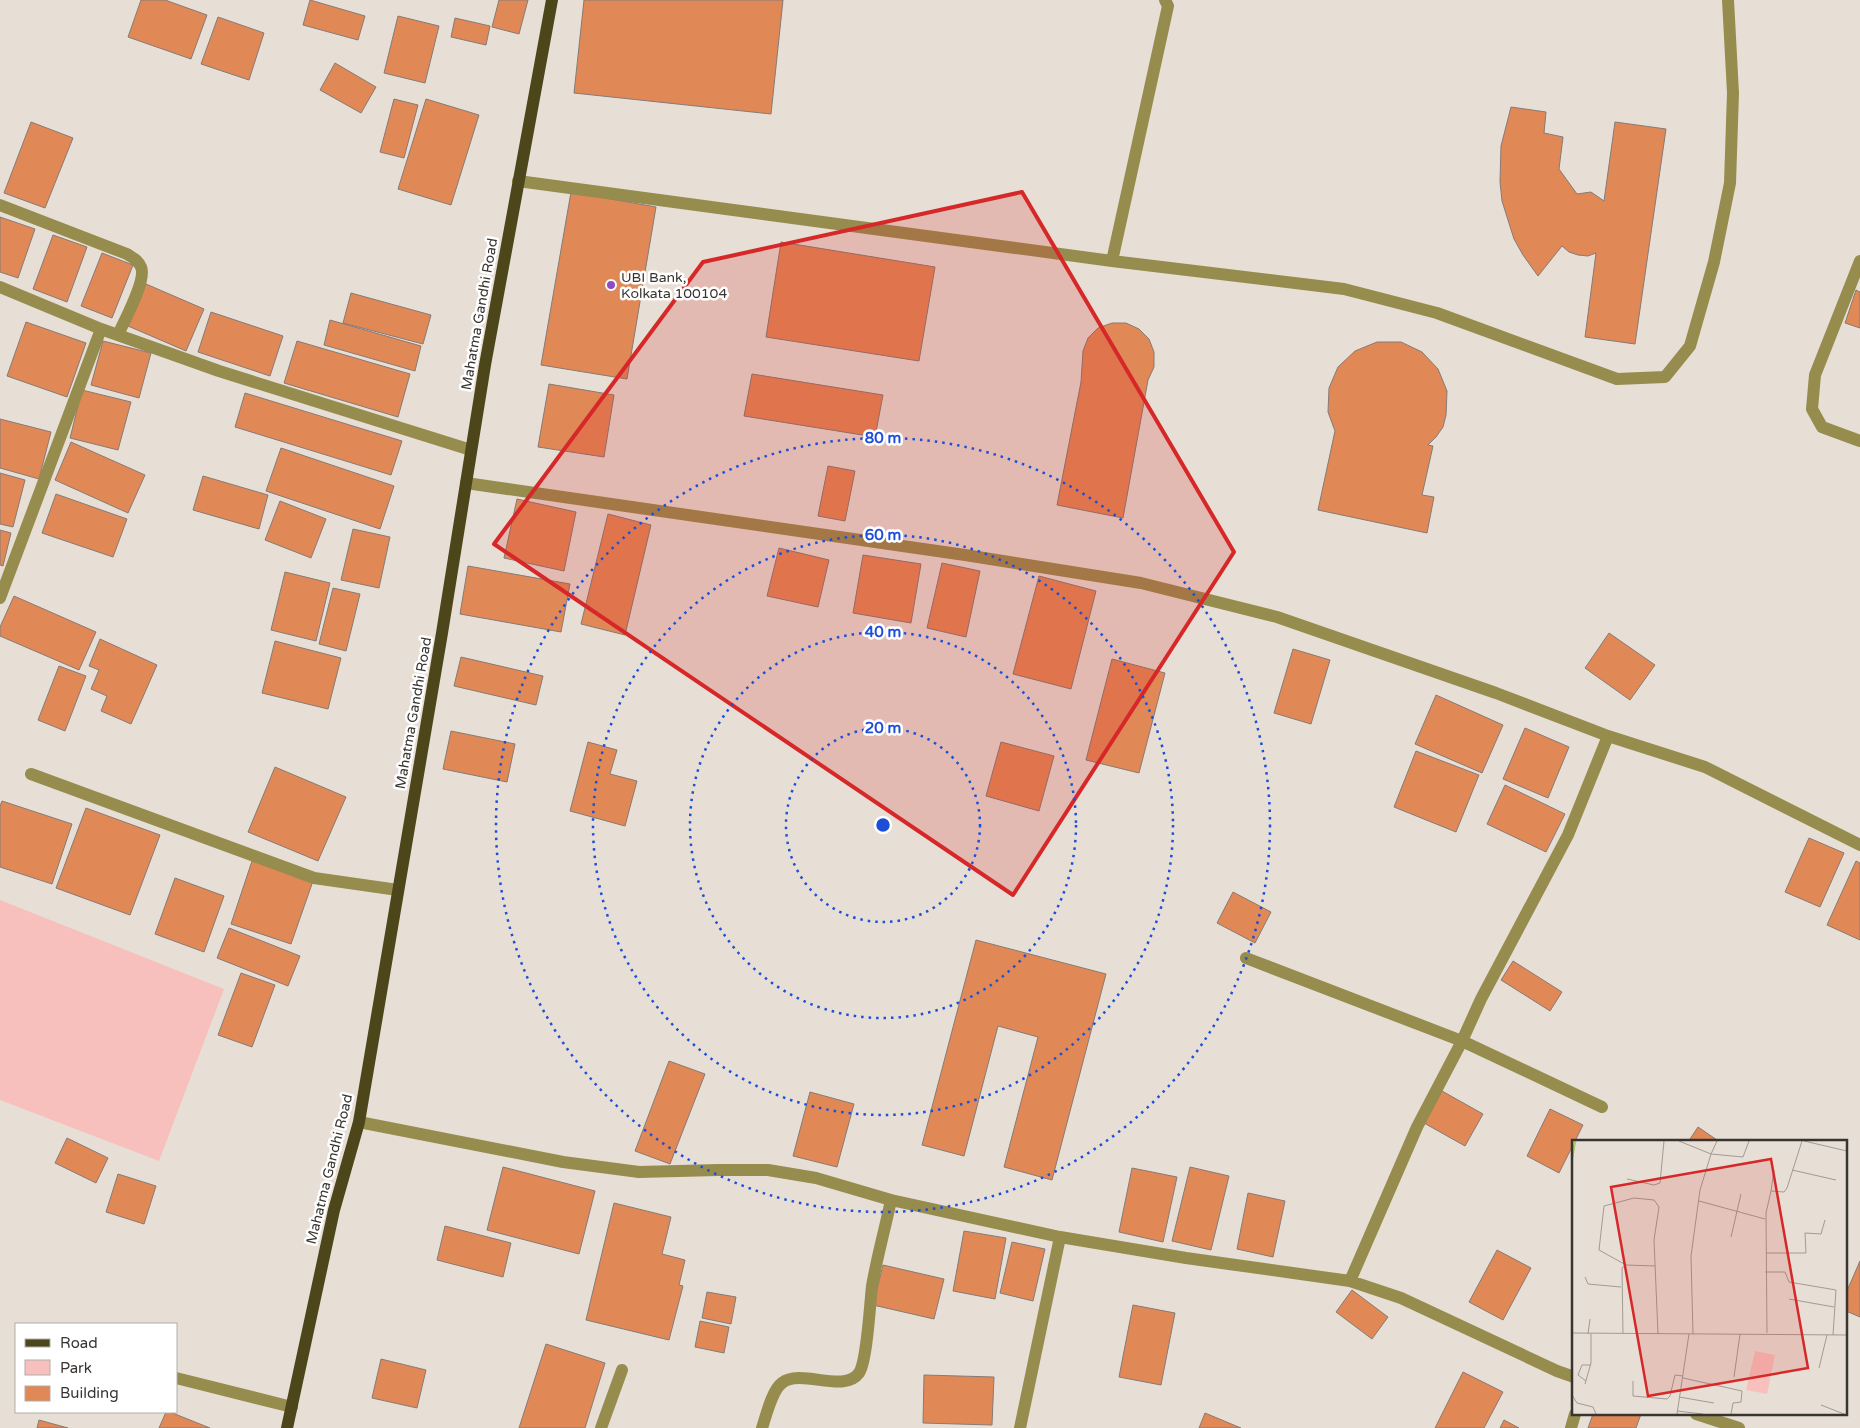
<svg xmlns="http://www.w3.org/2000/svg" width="1860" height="1428" font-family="'Varela Round',sans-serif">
	<rect width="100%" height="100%" fill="#e7dfd5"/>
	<!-- green -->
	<path fill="#f7c0bc" d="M0,900L224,989L159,1161L0,1100Z"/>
	<!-- building -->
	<path fill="#e18857" stroke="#867a75" d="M141,0H165L207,15L191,59L128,37Z
		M310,0L365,16L358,40L303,25Z
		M499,0H528L519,34L492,27Z
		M584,0H783L771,114L574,93Z
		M398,16L439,26L425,83L384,73Z
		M218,17L264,33L249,80L201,64Z
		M455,18L490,26L486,45L451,37Z
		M335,63L376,87L361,113L320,90Z
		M394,99L418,105L404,158L380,152Z
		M426,99L479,115L451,205L398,189Z
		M1511,107L1546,112L1544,133L1563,137L1559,169L1577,194L1591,192L1604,201L1615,122L1666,129L1635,344L1585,337L1596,253L1588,256L1578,255L1569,252L1562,246L1538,276L1523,255L1514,239L1502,201L1500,182L1501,146Z
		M31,122L73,138L45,208L4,193Z
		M571,192L656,207L627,379L541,365Z
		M0,217L35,229L18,278L0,272Z
		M53,235L87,247L67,302L33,289Z
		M781,242L935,267L919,361L766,337Z
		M102,253L133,265L112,318L81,306Z
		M146,284L204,309L186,351L128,326Z
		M1856,290L1860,292V328L1845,323Z
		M351,293L431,315L423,344L343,323Z
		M211,312L283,336L270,376L198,352Z
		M330,320L421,346L415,371L324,345Z
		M26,322L86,343L67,397L7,376Z
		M1112,323H1126L1139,329L1149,339L1154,352V367L1148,380L1123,518L1057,505L1081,382L1083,351L1088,338L1098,328Z
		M103,341L151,353L139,398L91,385Z
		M297,341L410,374L398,417L284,383Z
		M1377,342H1401L1422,352L1438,369L1447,391L1446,415L1443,427L1436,437L1428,445L1433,446L1422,495L1434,497L1427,533L1318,510L1335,431L1328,412L1329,388L1338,367L1355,351Z
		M752,374L883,395L875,437L744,416Z
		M549,384L614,395L604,457L538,447Z
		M82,390L131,402L118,450L70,438Z
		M245,393L402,441L391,475L235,427Z
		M0,419L51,432L39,479L0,468Z
		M71,442L145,475L128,513L55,480Z
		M281,448L394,486L380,529L266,491Z
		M828,466L855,471L845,521L818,516Z
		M0,473L25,480L13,527L0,524Z
		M203,476L268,495L259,529L193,510Z
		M56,494L127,519L113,557L42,533Z
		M517,499L576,512L564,571L504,558Z
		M280,501L326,519L311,558L265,540Z
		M608,514L651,525L625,635L581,624Z
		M353,529L390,537L379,588L341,580Z
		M0,530L11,533L3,566L0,565Z
		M779,548L829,560L818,607L767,596Z
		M863,555L921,564L911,623L853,613Z
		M942,563L980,571L966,637L927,628Z
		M468,566L570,584L561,632L460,614Z
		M285,572L330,583L316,641L271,630Z
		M1039,576L1096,591L1071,689L1013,674Z
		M333,588L360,594L346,651L319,644Z
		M14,596L96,632L79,670L0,636V627Z
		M1609,633L1655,665L1630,700L1585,668Z
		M100,639L157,665L131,724L101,711L107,696L91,689L99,670L89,666Z
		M275,641L341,658L328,709L262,693Z
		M1293,649L1330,660L1311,724L1274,713Z
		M461,657L543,676L536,705L454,686Z
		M1112,659L1165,673L1139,773L1086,760Z
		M59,666L86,676L65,731L38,720Z
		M1436,695L1503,725L1482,773L1415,744Z
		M1525,728L1569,747L1548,798L1503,779Z
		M451,731L515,744L507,782L443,769Z
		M588,742L617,750L610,774L637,781L625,826L570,811Z
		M1001,742L1054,756L1039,811L986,796Z
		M1416,751L1479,775L1456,832L1394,807Z
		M275,767L346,797L318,861L248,832Z
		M1505,785L1565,814L1546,852L1487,824Z
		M2,801L72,824L52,884L0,867V806Z
		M86,808L160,835L130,915L56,888Z
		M1809,838L1844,853L1820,907L1785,892Z
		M252,861L313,881L291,944L231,924Z
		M1856,861L1860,863V940L1827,925Z
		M175,878L224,896L204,952L155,934Z
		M1233,892L1271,912L1255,943L1217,923Z
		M229,928L300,956L288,986L217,958Z
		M976,940L1106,974L1052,1180L1004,1167L1038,1037L998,1026L964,1156L922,1145Z
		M1513,961L1562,992L1550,1011L1501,980Z
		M241,973L275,985L252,1047L218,1035Z
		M669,1061L705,1074L670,1164L635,1151Z
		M1442,1091L1483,1114L1465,1146L1424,1123Z
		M810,1092L854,1104L837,1167L793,1156Z
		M1550,1109L1583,1125L1559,1173L1527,1156Z
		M1698,1127L1720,1142H1688Z
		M67,1138L108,1158L96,1183L55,1163Z
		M503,1167L595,1191L579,1254L487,1230Z
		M1190,1167L1229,1176L1211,1250L1172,1241Z
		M1132,1168L1177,1177L1163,1242L1119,1232Z
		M118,1174L156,1186L144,1224L106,1212Z
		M1248,1193L1285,1201L1273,1257L1237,1249Z
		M614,1203L671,1217L662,1254L685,1260L679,1285L683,1286L669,1340L586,1320Z
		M445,1226L511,1243L503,1277L437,1260Z
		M964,1231L1006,1238L995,1299L953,1291Z
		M1012,1242L1045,1249L1033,1301L1000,1293Z
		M1497,1250L1531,1268L1503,1320L1469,1302Z
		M1860,1261V1317L1846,1311V1293Z
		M883,1265L944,1279L934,1319L873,1305Z
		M1352,1290L1388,1317L1372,1339L1336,1312Z
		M707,1292L736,1297L731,1324L702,1318Z
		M1133,1305L1175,1313L1161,1385L1119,1377Z
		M700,1321L729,1327L724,1353L695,1347Z
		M546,1344L605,1363L585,1428H519Z
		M381,1359L426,1370L417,1408L372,1398Z
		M1463,1372L1503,1392L1484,1428H1435Z
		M924,1375L994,1377L992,1425L923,1423Z
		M166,1412H170L210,1428H159Z
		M1205,1413L1241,1428H1199Z
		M1593,1414H1641L1636,1428H1588Z
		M39,1420L68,1428H37Z
		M1504,1420L1519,1428H1500Z"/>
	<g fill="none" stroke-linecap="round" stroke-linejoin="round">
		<!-- minor -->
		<path stroke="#968c4e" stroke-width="12" d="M518,181L1112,261L1344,289L1437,313L1617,379L1665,377L1690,346L1714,262L1730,183L1733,93L1728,0
			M0,205L127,254C133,258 138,260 141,267C147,280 124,321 118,335
			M1112,261L1168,6L1165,0
			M1860,261L1815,375L1812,409L1822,427L1860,441
			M0,287L101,329L219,371L471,450
			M466,483L965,555L1141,583L1277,617L1496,693L1608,736L1705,767L1860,845
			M0,598L101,329
			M31,774L314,878L398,890
			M1246,958L1462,1041L1602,1107
			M359,1122L563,1162L639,1172L718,1170H768L816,1178L891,1200L1060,1237L1186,1258L1350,1281L1401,1298L1557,1371L1574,1377
			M1350,1281L1417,1127L1462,1041L1481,999L1568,835L1608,736
			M176,1378L292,1407
			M1696,1414L1739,1428
			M601,1428L622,1370
			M762,1428C766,1416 772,1390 782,1383C801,1368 844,1394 859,1373C867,1362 870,1303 872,1286C877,1257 885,1229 891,1200
			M1020,1428L1060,1237
			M1571,1428L1575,1414"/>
		<!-- major -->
		<path stroke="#4d461a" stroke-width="12" d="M287,1428L334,1210L359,1122L442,633L485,365L552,0"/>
	</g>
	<!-- marked area -->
	<path fill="#d62828" fill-opacity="0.2" stroke="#d62828" stroke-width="4" stroke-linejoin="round" d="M1022,192L1234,552L1013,895L494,544L703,262Z"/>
	<!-- distance rings -->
	<g fill="none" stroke="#1d4ed8" stroke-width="2.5" stroke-dasharray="2.5 5">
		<circle cx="883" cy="825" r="97"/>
		<circle cx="883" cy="825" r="193"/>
		<circle cx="883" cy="825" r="290"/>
		<circle cx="883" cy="825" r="387"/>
	</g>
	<!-- markers -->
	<circle fill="#8a4dc3" stroke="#fff" stroke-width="2" cx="611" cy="285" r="5"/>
	<g text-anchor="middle" stroke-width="5" stroke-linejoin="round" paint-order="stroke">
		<!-- poi labels -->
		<g font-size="14" fill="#383430" stroke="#fff" text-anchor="start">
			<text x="621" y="282">UBI Bank,<tspan x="621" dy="16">Kolkata 100104</tspan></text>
		</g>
		<!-- street labels -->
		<g font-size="14" fill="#383430" stroke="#fff">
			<text transform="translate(479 314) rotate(-80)" y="5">Mahatma Gandhi Road</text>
			<text transform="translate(413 713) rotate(-80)" y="5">Mahatma Gandhi Road</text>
			<text transform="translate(329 1169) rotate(-76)" y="5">Mahatma Gandhi Road</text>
		</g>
	</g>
	<!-- overview -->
	<g transform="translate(1572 1140)">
		<rect width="275" height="275" fill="#e7dfd5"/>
		<path d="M183,211L203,215L195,254L174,250Z" fill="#f7c0bc"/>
		<path fill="none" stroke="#a7ca6d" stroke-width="2.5" d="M0,18L3,1"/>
		<path fill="none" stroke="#a19b93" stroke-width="1" d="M107,1L139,14L145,1M232,1L275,11M220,30L264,40M55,39L82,45L88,43L92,1M199,51L202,30M127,61L193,79M159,97L169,54M194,113H234L233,93L249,94L253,80M54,125L27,110L32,66L62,58L82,60L87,67L82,100L86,194M193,132H213L217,142L264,150L261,195M13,137L16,144L49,147M217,159L262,167M0,193L275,195M195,193L194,73L199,51L212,52L215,48L230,1M16,194L18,179M51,194L50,128L54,125L83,126M121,194L119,116L128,50L139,14L171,17L177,1M247,228L255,195M162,237L168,194M111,238L170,251L169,262L161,263L159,274M14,241L6,235L10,225H19M61,241V256L95,259L98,256L103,235L111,236M13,244L19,223V194M0,255L5,263L21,267L24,274M107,257L142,263M249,265L272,274M105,271L131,274M105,274L117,194"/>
		<path fill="#d62828" fill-opacity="0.15" stroke="#d62828" stroke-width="2.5" d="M199,19L236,228L76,256L39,47Z"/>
		<rect width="275" height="275" fill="none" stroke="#383430" stroke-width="2.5"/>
	</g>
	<circle cx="883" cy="825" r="8" fill="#1d4ed8" stroke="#fff" stroke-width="2.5"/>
	<g font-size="15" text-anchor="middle" font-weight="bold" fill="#1d4ed8" stroke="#fff" stroke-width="5" stroke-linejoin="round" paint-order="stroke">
		<text x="883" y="443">80 m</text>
		<text x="883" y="540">60 m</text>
		<text x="883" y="637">40 m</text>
		<text x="883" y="733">20 m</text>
	</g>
	<!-- legend -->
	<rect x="15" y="1323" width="162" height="90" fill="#ffffff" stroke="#afaeac"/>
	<rect x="25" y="1339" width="25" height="8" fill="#4d461a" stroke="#afaeac"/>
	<text x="60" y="1348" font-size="15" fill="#383430">Road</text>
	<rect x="25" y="1360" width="25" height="15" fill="#f7c0bc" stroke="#afaeac"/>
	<text x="60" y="1373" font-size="15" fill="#383430">Park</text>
	<rect x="25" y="1386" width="25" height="15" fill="#e18857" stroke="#afaeac"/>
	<text x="60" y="1398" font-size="15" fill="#383430">Building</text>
</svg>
